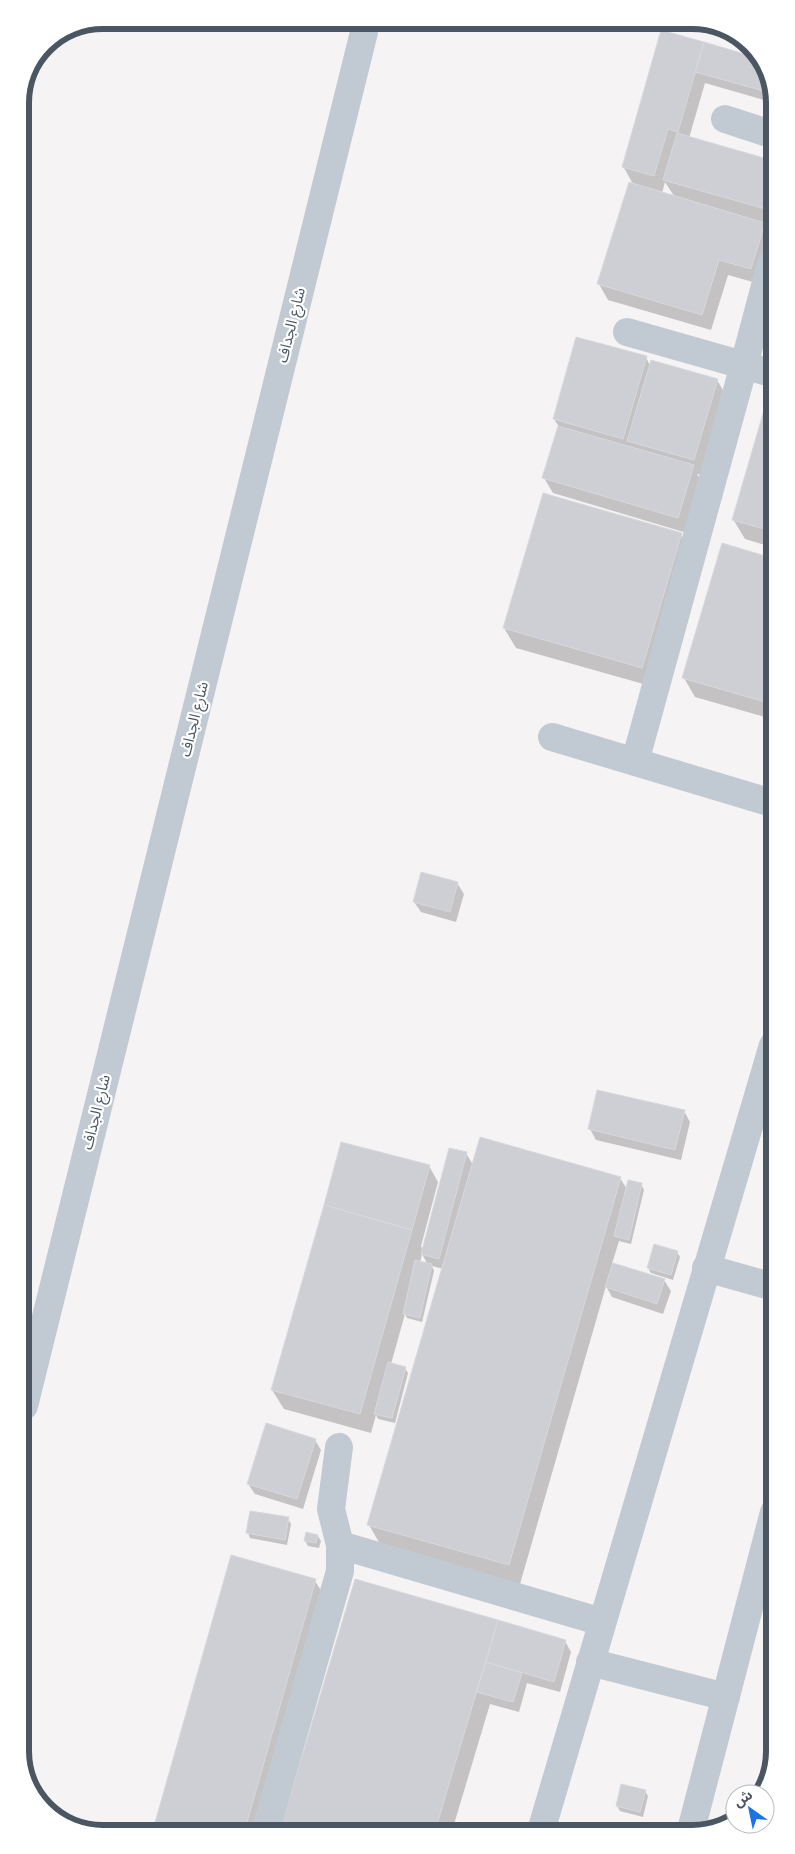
<svg xmlns="http://www.w3.org/2000/svg" width="795" height="1854" font-family="Arial,'Noto Sans Arabic',sans-serif">
	<rect width="100%" height="100%" fill="#f5f3f3"/>
	<!-- shadow -->
	<path fill="#0003" fill-rule="evenodd" d="M662,32L771,76V102L705,83L689,138L771,161V224L763,221L771,235V247L760,284L728,275L711,330L608,300L599,284L633,184L623,166ZM665,182L674,196L662,193Z
		M646,357L650,366L717,380L726,395L703,475L697,474L702,482L687,533L553,493L544,478L559,427L554,419Z
		M771,391L772,547L745,539L733,519Z
		M681,535L692,554L654,687L516,648L504,628Z
		M772,559V719L695,697L684,678Z
		M457,883L464,894L456,922L421,912L414,902Z
		M684,1111L690,1122L681,1160L596,1140L590,1129Z
		M466,1153L473,1165L620,1178L627,1189L641,1184L644,1190L631,1244L619,1241L612,1264L664,1280L671,1291L663,1314L612,1297L606,1286L520,1584L380,1544L369,1525L443,1269L432,1266L434,1271L422,1322L407,1318L405,1314L391,1364L405,1368L408,1373L395,1423L378,1419L376,1415L371,1433L284,1409L272,1390L429,1166L438,1182L421,1246L423,1250ZM422,1254L428,1265L420,1263Z
		M677,1252L680,1257L673,1280L651,1273L648,1268Z
		M315,1440L321,1450L303,1509L255,1494L248,1484Z
		M288,1519L291,1524L287,1545L250,1538L248,1533Z
		M318,1536L321,1541L319,1548L308,1546L305,1541Z
		M232,1557L315,1581L327,1600L260,1833H153Z
		M356,1580L565,1641L571,1652L560,1692L527,1683L519,1712L490,1704L452,1831L281,1833Z
		M645,1791L648,1796L643,1817L620,1811L617,1806Z"/>
	<!-- building -->
	<path fill="#cdcfd5" stroke="#d7d9de" d="M661,30L704,42L678,132L668,129L654,176L622,167Z
		M704,42L758,58L771,76V93L695,72Z
		M677,133L771,160V203L769,210L663,180Z
		M629,182L765,223L751,269L719,260L702,315L597,284Z
		M576,337L647,356L623,439L553,419Z
		M651,360L718,379L694,460L627,441Z
		M771,386L772,531L732,520Z
		M558,426L694,465L678,518L542,478Z
		M543,493L682,533L642,668L503,628Z
		M722,543L772,558V704L682,678Z
		M421,872L458,882L450,912L413,902Z
		M597,1090L685,1110L675,1150L588,1129Z
		M480,1137L621,1177L509,1565L367,1525Z
		M341,1142L430,1165L412,1230L324,1205Z
		M449,1148L467,1152L439,1259L421,1254Z
		M628,1180L642,1183L629,1240L614,1236Z
		M324,1205L412,1230L360,1414L271,1390Z
		M654,1244L678,1251L671,1275L647,1268Z
		M415,1260L432,1264L420,1318L403,1314Z
		M613,1263L665,1279L657,1304L605,1287Z
		M388,1362L406,1367L392,1418L374,1414Z
		M266,1423L316,1439L297,1499L247,1484Z
		M250,1511L289,1517L285,1540L246,1533Z
		M306,1532L318,1535L316,1543L304,1541Z
		M231,1555L316,1579L244,1833H152Z
		M355,1579L498,1620L435,1831L279,1833Z
		M498,1620L566,1640L554,1682L486,1662Z
		M486,1662L522,1673L513,1702L476,1692Z
		M621,1784L646,1790L640,1812L616,1806Z"/>
	<g fill="none" stroke-linecap="round" stroke-linejoin="round">
		<!-- minor -->
		<path stroke="#c1cad2" stroke-width="28" d="M725,119L771,134
			M627,332L771,373
			M552,737L772,803
			M635,762L744,365L771,263
			M706,1268L774,1287
			M24,1406L364,32V20
			M340,1545L602,1622
			M590,1662L726,1697
			M691,1830L774,1512
			M541,1831L773,1045
			M265,1833L340,1571V1545L331,1509L339,1447"/>
	</g>
	<g text-anchor="middle" stroke-width="4.5" stroke-linejoin="round" paint-order="stroke">
		<!-- street labels -->
		<g font-size="15" fill="#4a5661" stroke="#fff">
			<text transform="translate(291 325) rotate(-76)" y="5">شارع الجداف</text>
			<text transform="translate(194 719) rotate(-76)" y="5">شارع الجداف</text>
			<text transform="translate(96 1112) rotate(-76)" y="5">شارع الجداف</text>
		</g>
	</g>
	<!-- crop -->
	<path d="M0 0H795V1854H0ZM103 29H692A74 74 0 0 1 766 103V1751A74 74 0 0 1 692 1825H103A74 74 0 0 1 29 1751V103A74 74 0 0 1 103 29Z" fill="#fff" fill-rule="evenodd"/>
	<path fill="none" stroke="#4a5661" stroke-width="6" d="M103 29H692A74 74 0 0 1 766 103V1751A74 74 0 0 1 692 1825H103A74 74 0 0 1 29 1751V103A74 74 0 0 1 103 29Z"/>
	<!-- north arrow -->
	<g transform="translate(750 1809) rotate(327)"><circle r="24" fill="#ffffff" stroke="#b7bbc0"/>
	<path d="M0-4L9 19L0 12L-9 19Z" fill="#1a73e8"/>
	<text y="-8" font-size="14" font-weight="bold" text-anchor="middle" fill="#4a5661">ش</text>
	</g>
</svg>
